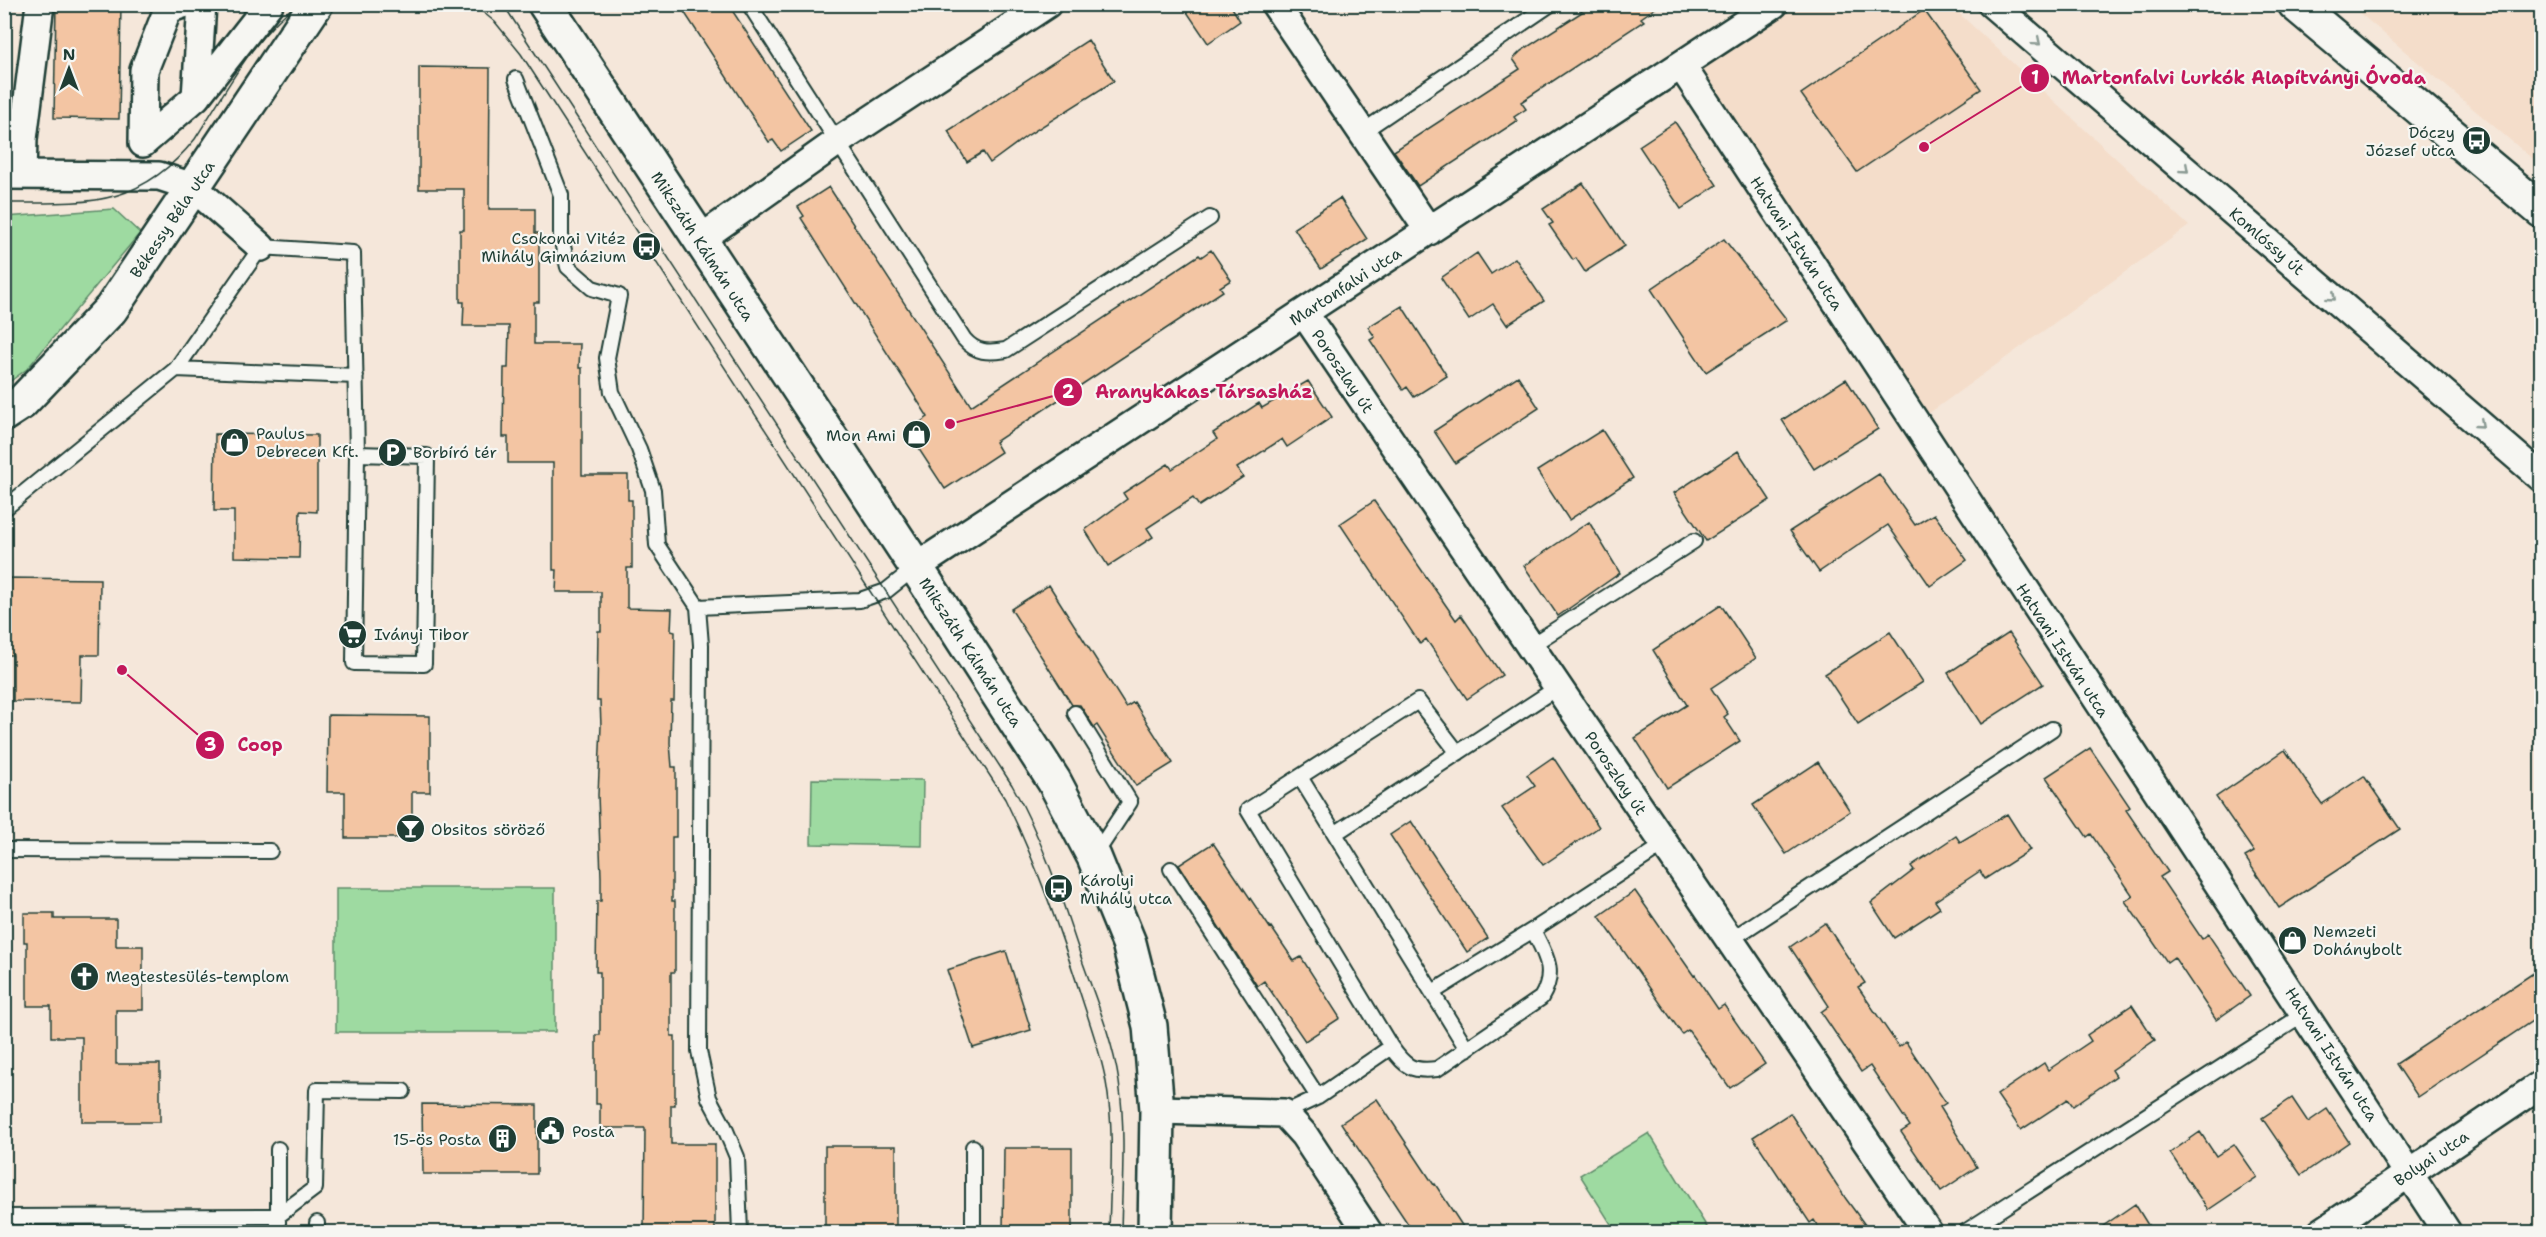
<svg xmlns="http://www.w3.org/2000/svg" width="2546" height="1237" font-family="'Shantell Sans',sans-serif">
	<rect width="100%" height="100%" fill="#f5e7da"/>
	<filter id="ink" filterUnits="userSpaceOnUse"><feTurbulence type="fractalNoise" baseFrequency=".0167" numOctaves="2"/><feDisplacementMap in="SourceGraphic" scale="12" xChannelSelector="R" yChannelSelector="G"/><feConvolveMatrix kernelMatrix="1 2 1 2 8 2 1 2 1" color-interpolation-filters="sRGB"/></filter>
	<g filter="url(#ink)">
		<!-- built -->
		<path fill="#f4ddca" d="M1795,5H1950L2189,226L1921,419L1693,68Z
			M2350,5H2541V166Z"/>
		<!-- green -->
		<path fill="#9edaa1" stroke="#5e8c6a" stroke-width="1.5" d="M114,209L140,233L27,369L5,385V217Z
			M812,779L923,780L922,846L811,844Z
			M336,888H555V1032H336Z
			M1649,1133L1710,1232H1616L1580,1175Z"/>
		<!-- building -->
		<path fill="#f3c5a3" stroke="#1f3d34" stroke-width="1.5" d="M121,4L119,119L54,118L56,4Z
			M679,4H728L811,131L781,151L773,140L769,142Z
			M1198,4H1230L1240,21L1208,43L1187,12Z
			M1575,4H1661L1641,18L1644,21L1521,102L1526,109L1514,117L1517,121L1418,186L1394,151L1520,69L1513,59L1521,51L1582,12Z
			M1924,10L1981,89L1857,172L1801,94Z
			M1088,40L1114,81L1028,135L990,163L983,152L967,162L948,131Z
			M419,67L490,68L489,209H535V233H539V302H534V344H580L579,368H582V475H628V500H632V568H627V608L672,609L671,631L675,632L674,701H671L670,743L672,767H676V837H672V901H675V972H671V1036H675V1105H671V1144H715V1233H644L645,1128H600V1104H596V1035H600V972H596L597,901H601V877L598,795L601,726L600,701H597L598,631H601V592H556L557,570H553V463H508V437H503L504,368H508L509,326H463L464,302H460V230H464V189H419Z
			M1675,122L1717,185L1681,209L1639,146Z
			M1583,183L1625,246L1585,272L1576,258L1573,260L1549,225L1553,223L1543,209Z
			M829,187L971,406L1199,255L1201,257L1211,250L1231,280L1220,287L1223,291L995,442L1001,452L945,489L907,431L928,417L801,218L804,216L798,207Z
			M1340,198L1367,239L1321,269L1294,228Z
			M1724,239L1787,320L1706,372L1651,289Z
			M1477,253L1491,274L1515,258L1544,301L1507,325L1493,304L1469,320L1441,278Z
			M1402,306L1447,376L1414,397L1407,387L1403,390L1370,340L1375,337L1368,327Z
			M1518,376L1539,408L1455,463L1434,431Z
			M1846,379L1878,429L1814,469L1782,420Z
			M1308,381L1332,417L1287,447L1282,439L1237,468L1243,477L1199,506L1193,498L1147,528L1153,537L1108,566L1085,530L1127,499L1123,493L1168,464L1172,469L1217,439L1213,433L1259,403L1262,408Z
			M1602,430L1633,478L1569,520L1537,471Z
			M215,434L317,435V512L300,511L299,558L234,557V511H214Z
			M1738,451L1770,500L1706,541L1674,493Z
			M1879,474L1915,525L1934,514L1967,560L1930,586L1888,525L1819,572L1790,531Z
			M1374,501L1456,620L1461,615L1502,675L1467,699L1426,639L1420,644L1340,524Z
			M1589,522L1620,573L1558,616L1524,566Z
			M4,578L100,579L99,655H82L81,702L13,701V655H4Z
			M1049,585L1126,707L1134,702L1173,763L1136,786L1097,725L1094,727L1080,705H1072L1011,609Z
			M1721,605L1756,658L1711,688L1728,714L1724,717L1740,741L1667,788L1635,738L1687,705L1653,650Z
			M1890,632L1923,682L1858,724L1825,674Z
			M2009,633L2043,684L1981,724L1948,673Z
			M328,715L430,716V792H412V838H345V792H327Z
			M2090,748L2130,807L2126,810L2168,872L2160,877L2202,939L2208,934L2250,996L2216,1020L2174,957L2167,962L2125,901L2133,896L2091,834L2087,837L2046,777Z
			M2285,750L2322,804L2364,776L2400,829L2279,908L2245,857L2254,852L2216,797Z
			M1553,757L1599,827L1543,865L1502,808L1535,786L1527,775Z
			M1818,762L1850,811L1786,854L1753,805Z
			M2007,814L2030,850L1985,879L1980,871L1935,901L1940,908L1894,938L1871,903L1914,870L1911,866L1956,836L1960,842Z
			M1411,821L1488,938L1467,952L1390,835Z
			M1213,843L1270,928L1271,927L1294,961L1301,957L1340,1018L1305,1041L1264,981L1257,986L1179,865Z
			M1635,891L1694,976L1695,975L1718,1009L1724,1005L1765,1064L1730,1088L1688,1030L1682,1034L1599,916Z
			M24,913H54V919H116V946H143V1010H116V1064H160V1122H82V1037H51V1006H27V942H24Z
			M1825,923L1865,983L1858,987L1899,1047L1906,1042L1946,1103L1940,1107L1977,1167L1941,1191L1901,1132L1910,1126L1870,1066L1861,1072L1842,1043L1821,1012L1829,1006L1790,947Z
			M1006,951L1031,1030L973,1048L947,970Z
			M2541,968V1015L2418,1097L2396,1064Z
			M2132,1005L2155,1040L2112,1070L2116,1076L2073,1106L2068,1099L2021,1130L1997,1095L2044,1063L2048,1070L2091,1041L2087,1035Z
			M2292,1098L2308,1122L2327,1109L2349,1142L2301,1175L2262,1118Z
			M1377,1099L1434,1185L1435,1184L1467,1233H1414L1398,1209L1341,1123Z
			M422,1104L537,1105V1174H423Z
			M1790,1113L1846,1199L1871,1233H1822L1814,1220L1810,1223L1753,1137Z
			M2200,1132L2216,1156L2234,1144L2257,1177L2208,1210L2170,1153Z
			M825,1146H896V1233H825Z
			M1004,1148H1072V1233H1003Z
			M2135,1204L2153,1233H2093Z"/>
		<g fill="none" stroke-linecap="round" stroke-linejoin="round">
			<defs>
				<path id="service" d="M749,4L964,339C976,353 988,353 1006,350L1210,218
					M516,79L561,195V238L568,267L592,288L619,296L607,358L612,392L639,449L653,490L657,545L698,607L701,645L699,1051L709,1098L724,1126L737,1157L740,1232
					M1362,132L1551,4
					M176,369L356,376
					M4,509L176,369L261,247L353,253L357,454L354,663L424,664L427,456L357,454
					M698,607L860,600L886,591L916,567
					M1530,646L1694,541
					M1075,713L1130,802L1095,855
					M1458,753L1418,701L1248,810L1391,1047C1405,1067 1412,1072 1437,1069L1541,998C1557,971 1546,956 1533,930
					M1300,777L1467,1049
					M1336,833L1558,687
					M4,850L270,851
					M1171,869L1318,1097
					M1730,940L2052,729
					M1433,992L1533,930L1665,844
					M1284,1113L1318,1097L1391,1047
					M973,1147V1232
					M278,1149V1232
					M4,1217L278,1216L315,1188L317,1090L403,1091
					M317,1232V1223
					M1965,1232L2306,1013"/>
				<path id="minor" d="M183,4L168,9L144,70L143,143L196,97L202,4
					M1275,4L1429,231
					M1992,4L2542,478
					M1681,65L2447,1232
					M196,97L269,4
					M4,175L159,176L193,187L261,247
					M22,175L23,139L40,4
					M699,240L837,142L1047,4
					M1304,313L1928,1232
					M916,567L1774,4
					M1157,1110L1284,1113L1304,1135L1368,1232
					M2322,1232L2542,1084"/>
				<path id="tertiary" d="M545,4L916,567L1054,781L1094,857L1129,943L1150,1026L1157,1110L1155,1232
					M2295,4L2542,211
					M4,414L21,403L111,309L316,4"/>
			</defs>
			<!-- service casing -->
			<use href="#service" stroke="#1f3d34" stroke-width="18"/>
			<!-- minor casing -->
			<use href="#minor" stroke="#1f3d34" stroke-width="32"/>
			<!-- tertiary casing -->
			<use href="#tertiary" stroke="#1f3d34" stroke-width="38"/>
			<!-- service -->
			<use href="#service" stroke="#f6f6f2" stroke-width="14"/>
			<!-- minor -->
			<use href="#minor" stroke="#f6f6f2" stroke-width="27"/>
			<!-- tertiary -->
			<use href="#tertiary" stroke="#f6f6f2" stroke-width="33"/>
			<!-- tram -->
			<path stroke="#1f3d34" stroke-width="1.5" d="M473,4L495,22L521,54L1005,799C1037,864 1060,931 1082,999C1091,1027 1101,1054 1106,1082C1115,1131 1110,1183 1109,1232
				M503,4L1012,785C1044,842 1063,902 1083,963C1097,1002 1113,1041 1119,1082C1126,1131 1122,1183 1121,1232
				M4,203C86,203 139,209 195,139C225,93 252,38 297,4"/>
		</g>
		<!-- one-way arrows -->
		<defs><path id="oneway-chevron" d="M-2-3.5L2.5 0L-2 3.5" fill="none" stroke-width="1.6" stroke-linecap="round" stroke-linejoin="round" transform="scale(1.5)"/></defs>
		<g stroke="#8a9a93">
			<use href="#oneway-chevron" transform="translate(2037 42) rotate(40)"/>
			<use href="#oneway-chevron" transform="translate(2185 169) rotate(41)"/>
			<use href="#oneway-chevron" transform="translate(2332 297) rotate(41)"/>
			<use href="#oneway-chevron" transform="translate(2480 424) rotate(41)"/>
		</g>
	</g>
	<!-- icons -->
	<defs>
		<symbol id="bus-disc" viewBox="-11 -11 22 22"><circle r="9.5" fill="#1f3d34" stroke="#f6f6f2"/><path d="M-5-6H5V4H4V6H2V4H-2V6H-4V4H-5ZM-3.5-4V0h7V-4ZM-3.5 1.2v1.5H-2V1.2ZM2 1.2v1.5H3.5V1.2Z" fill="#fff"/></symbol>
		<symbol id="shop-disc" viewBox="-11 -11 22 22"><circle r="9.5" fill="#1f3d34" stroke="#f6f6f2"/><path d="M-5-2.5h2.3a2.7 3.5 0 0 1 5.4 0H5L5.5 6h-11ZM-1.5-2.5h3a1.5 2.3 0 0 0-3 0Z" fill="#fff"/></symbol>
		<symbol id="parking-disc" viewBox="-11 -11 22 22"><circle r="9.5" fill="#1f3d34" stroke="#f6f6f2"/><path d="M-3.5-5.5H1a3.5 3.5 0 0 1 0 7H-1V5.5H-3.5ZM-1-3.4V-.6H.8a1.4 1.4 0 0 0 0-2.8Z" fill="#fff"/></symbol>
		<symbol id="supermarket-disc" viewBox="-11 -11 22 22"><circle r="9.5" fill="#1f3d34" stroke="#f6f6f2"/><path d="M-6-5.5h2.5l.6 2H6L4.5 2H-2.5L-4.4-4H-6ZM-1.5 3.2a1.3 1.3 0 1 0 .1 0ZM3 3.2a1.3 1.3 0 1 0 .1 0Z" fill="#fff"/></symbol>
		<symbol id="bar-disc" viewBox="-11 -11 22 22"><circle r="9.5" fill="#1f3d34" stroke="#f6f6f2"/><path d="M-6-5H6L.8 .8V4.5H3.5V6h-7V4.5H-.8V.8Z" fill="#fff"/></symbol>
		<symbol id="church-disc" viewBox="-11 -11 22 22"><circle r="9.5" fill="#1f3d34" stroke="#f6f6f2"/><path d="M-1.2-6h2.4v3.5h3.3v2.4h-3.3V6h-2.4V-.1h-3.3v-2.4h3.3Z" fill="#fff"/></symbol>
		<symbol id="civic-disc" viewBox="-11 -11 22 22"><circle r="9.5" fill="#1f3d34" stroke="#f6f6f2"/><path d="M-.6-6.5H3V-4.5H.6V-3L4-1V1h2V6H-6V1h2V-1L-.6-3ZM-1.2 2.5V6h2.4V2.5Z" fill="#fff"/></symbol>
		<symbol id="building-disc" viewBox="-11 -11 22 22"><circle r="9.5" fill="#1f3d34" stroke="#f6f6f2"/><path d="M-4-6H4V6H1V3H-1V6H-4ZM-2.5-4.3h1.7v1.8h-1.7ZM.8-4.3h1.7v1.8H.8ZM-2.5-1h1.7V.8h-1.7ZM.8-1h1.7V.8H.8Z" fill="#fff"/></symbol>
	</defs>
	<g fill-rule="evenodd">
		<use href="#bus-disc" x="2460" y="124" width="33" height="33"/>
		<use href="#bus-disc" x="630" y="230" width="33" height="33"/>
		<use href="#shop-disc" x="900" y="418" width="33" height="33"/>
		<use href="#shop-disc" x="218" y="426" width="33" height="33"/>
		<use href="#parking-disc" x="376" y="436" width="33" height="33"/>
		<use href="#supermarket-disc" x="336" y="618" width="33" height="33"/>
		<use href="#bar-disc" x="394" y="812" width="33" height="33"/>
		<use href="#bus-disc" x="1042" y="872" width="33" height="33"/>
		<use href="#shop-disc" x="2276" y="924" width="33" height="33"/>
		<use href="#church-disc" x="68" y="960" width="33" height="33"/>
		<use href="#civic-disc" x="534" y="1114" width="33" height="33"/>
		<use href="#building-disc" x="486" y="1122" width="33" height="33"/>
	</g>
	<g text-anchor="middle" stroke-width="4.5" stroke-linejoin="round" paint-order="stroke">
		<!-- poi labels -->
		<g font-size="16" fill="#1f3d34" stroke="#f6f6f2" text-anchor="start">
			<text x="2455" y="138" text-anchor="end">Dóczy<tspan x="2455" dy="18">József utca</tspan></text>
			<text x="626" y="244" text-anchor="end">Csokonai Vitéz<tspan x="626" dy="18">Mihály Gimnázium</tspan></text>
			<text x="256" y="439">Paulus<tspan x="256" dy="18">Debrecen Kft.</tspan></text>
			<text x="896" y="441" text-anchor="end">Mon Ami</text>
			<text x="413" y="458">Borbíró tér</text>
			<text x="374" y="640">Iványi Tibor</text>
			<text x="431" y="835">Obsitos söröző</text>
			<text x="1080" y="886">Károlyi<tspan x="1080" dy="18">Mihály utca</tspan></text>
			<text x="2313" y="937">Nemzeti<tspan x="2313" dy="18">Dohánybolt</tspan></text>
			<text x="106" y="982">Megtestesülés-templom</text>
			<text x="572" y="1137">Posta</text>
			<text x="481" y="1145" text-anchor="end">15-ös Posta</text>
		</g>
		<!-- street labels -->
		<g font-size="16" fill="#1f3d34" stroke="#f6f6f2">
			<text transform="translate(172 219) rotate(-56)" y="6">Békessy Béla utca</text>
			<text transform="translate(2267 241) rotate(41)" y="6">Komlóssy út</text>
			<text transform="translate(1797 243) rotate(57)" y="6">Hatvani István utca</text>
			<text transform="translate(703 246) rotate(57)" y="6">Mikszáth Kálmán utca</text>
			<text transform="translate(1345 286) rotate(-33)" y="6">Martonfalvi utca</text>
			<text transform="translate(1343 371) rotate(56)" y="6">Poroszlay út</text>
			<text transform="translate(2063 650) rotate(57)" y="6">Hatvani István utca</text>
			<text transform="translate(971 652) rotate(57)" y="6">Mikszáth Kálmán utca</text>
			<text transform="translate(1616 773) rotate(56)" y="6">Poroszlay út</text>
			<text transform="translate(2332 1054) rotate(57)" y="6">Hatvani István utca</text>
			<text transform="translate(2431 1158) rotate(-34)" y="6">Bolyai utca</text>
		</g>
	</g>
	<!-- callouts -->
	<path fill="none" stroke="#c2185b" stroke-width="2" d="M1924 147L2035 78M950 424L1068 392M122 670L210 745"/>
	<g fill="#c2185b" stroke="#f6f6f2" stroke-width="2">
		<circle cx="1924" cy="147" r="6"/>
		<circle cx="950" cy="424" r="6"/>
		<circle cx="122" cy="670" r="6"/>
		<circle cx="2035" cy="78" r="15"/>
		<circle cx="1068" cy="392" r="15"/>
		<circle cx="210" cy="745" r="15"/>
	</g>
	<g font-size="18" text-anchor="middle" font-weight="bold" fill="#fff">
		<text x="2035" y="84">1</text>
		<text x="1068" y="398">2</text>
		<text x="210" y="751">3</text>
	</g>
	<g font-size="18" text-anchor="middle" font-weight="bold" fill="#c2185b" stroke="#f6f6f2" stroke-width="4.5" stroke-linejoin="round" paint-order="stroke">
		<text x="2244" y="84">Martonfalvi Lurkók Alapítványi Óvoda</text>
		<text x="1204" y="398">Aranykakas Társasház</text>
		<text x="260" y="751">Coop</text>
	</g>
	<!-- margin -->
	<rect width="2546" height="1237" fill="none" stroke="#f6f6f2" stroke-width="24"/>
	<rect x="12" y="12" width="2522" height="1213" fill="none" stroke="#1f3d34" stroke-width="2" filter="url(#ink)"/>
	<!-- north arrow -->
	<g transform="translate(69 69)" stroke="#f6f6f2" stroke-width="4.5" paint-order="stroke">
	<path d="M0-4.5L10 22L0 15L-10 22Z" fill="#1f3d34"/>
	<text y="-9" font-size="16" font-weight="bold" text-anchor="middle" fill="#1f3d34">N</text>
	</g>
</svg>
